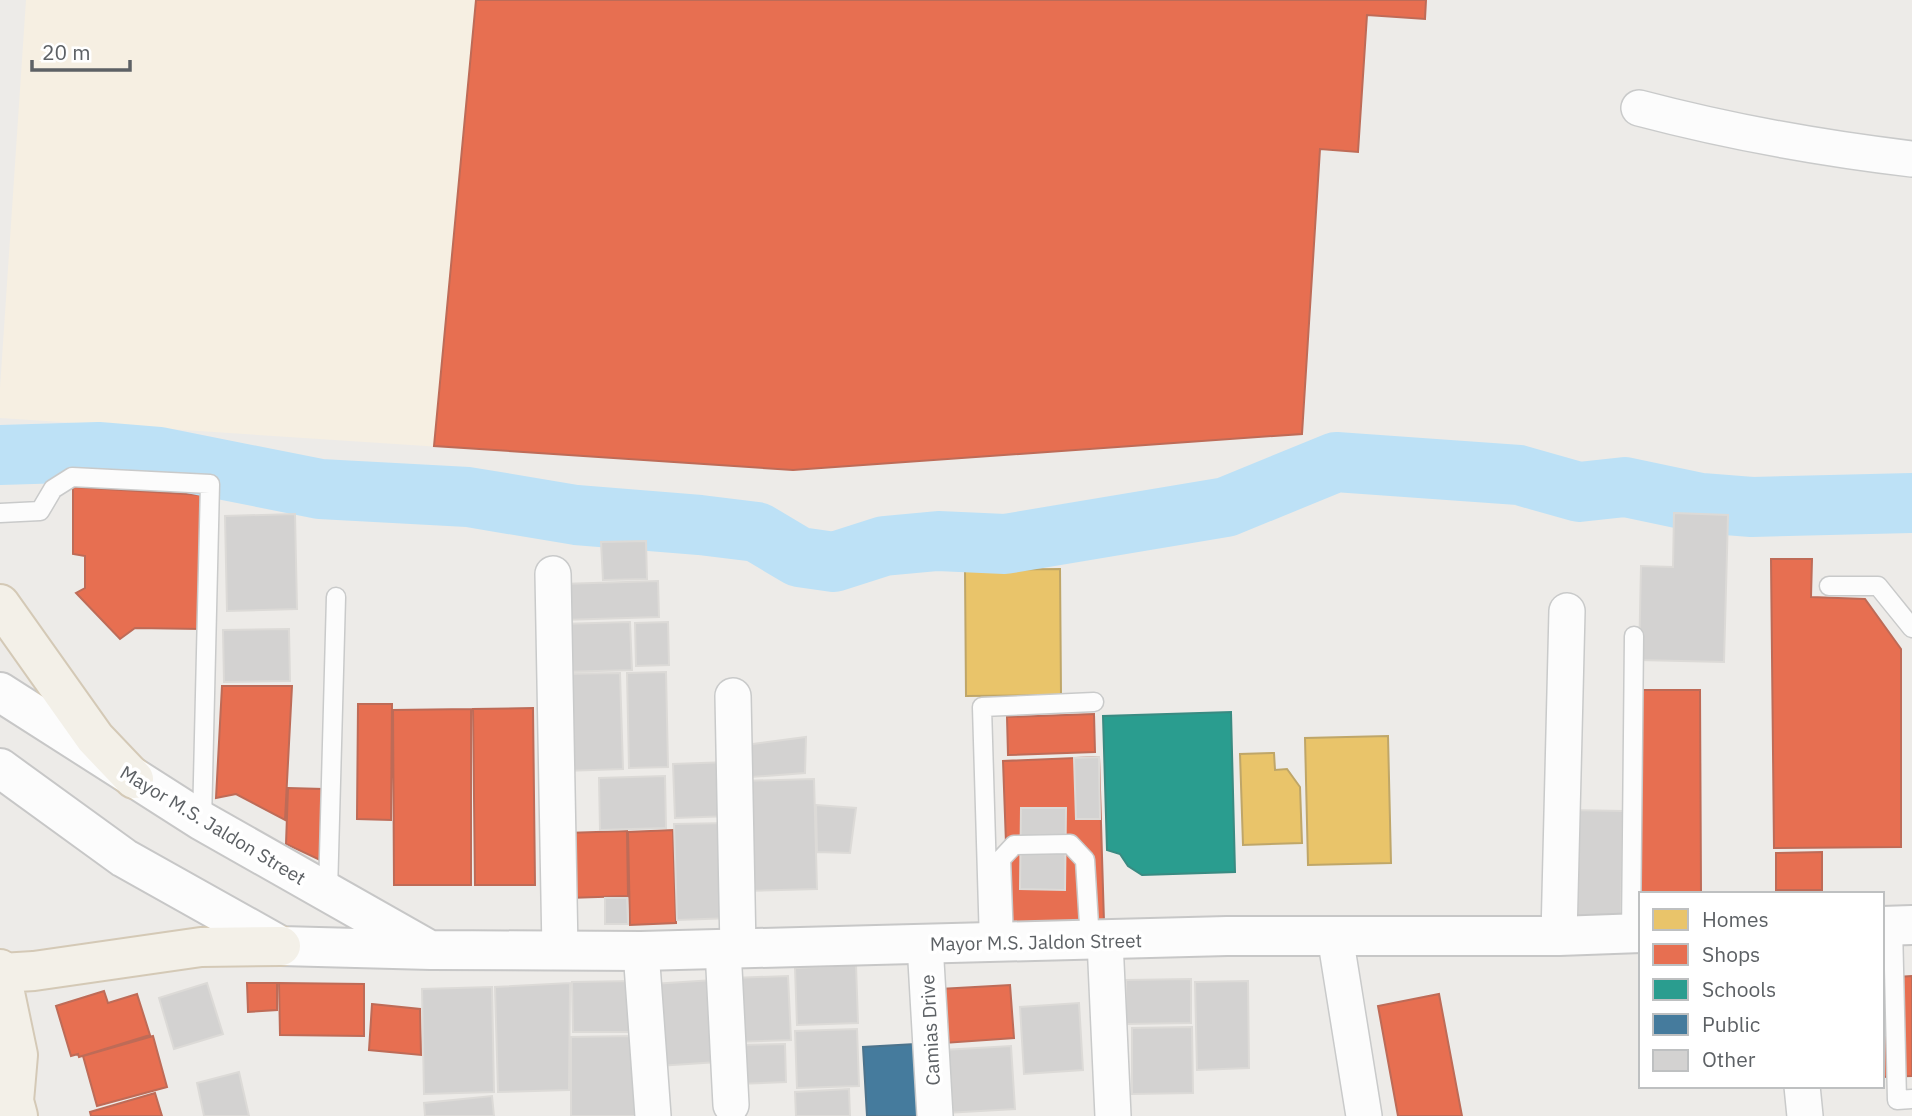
<svg xmlns="http://www.w3.org/2000/svg" width="1912" height="1116" font-family="'IBM Plex Sans',sans-serif">
	<rect width="100%" height="100%" fill="#edebe8"/>
	<!-- commercial -->
	<path fill="#f6efe2" d="M26,0H1426L1425,19L1367,15L1358,152L1320,150L1302,434L793,470L0,418V388Z"/>
	<!-- homes -->
	<path fill="#e9c46a" stroke="#bfa668" stroke-width="2" d="M1060,569L1061,695L966,696L965,570Z
		M1388,736L1391,863L1308,865L1305,738Z
		M1274,753L1275,770L1287,769L1300,787L1302,843L1243,845L1240,754Z"/>
	<!-- shops -->
	<path fill="#e76f51" stroke="#be6b57" stroke-width="2" d="M476,0H1426L1425,19L1367,15L1358,152L1320,149L1302,434L793,470L434,446Z
		M73,487L203,495L201,629L135,628L120,639L76,593L85,588V556L73,554Z
		M1771,559H1812L1811,597L1865,599L1901,649V847L1774,848Z
		M222,686H292L285,820L236,794L216,798Z
		M1639,690H1700L1701,893L1641,894Z
		M358,704H392L391,820L357,819Z
		M533,708L535,885H475L473,709Z
		M471,709V885H394L393,710Z
		M1094,714L1095,752L1008,755L1007,717Z
		M1099,757L1104,922L1009,926L1003,761Z
		M288,788L323,789L320,860L286,844Z
		M673,830L676,923L630,925L628,832Z
		M627,831L628,896L568,898L566,833Z
		M1822,852V890H1776V853Z
		M1912,976V1076L1882,1077V978Z
		M247,983H277V1010L248,1012Z
		M279,983L364,984V1036L280,1035Z
		M1010,985L1014,1038L944,1043L940,989Z
		M104,991L108,1003L137,994L150,1035L79,1057L78,1054L71,1056L56,1006Z
		M1439,994L1462,1116H1398L1378,1006Z
		M372,1004L420,1009L421,1055L369,1050Z
		M153,1036L167,1087L97,1106L83,1056Z
		M155,1093L162,1116H91L90,1112Z"/>
	<!-- schools -->
	<path fill="#2a9d8f" stroke="#398b82" stroke-width="2" d="M1231,712L1235,872L1142,875L1128,866L1120,854L1107,850L1103,716Z"/>
	<!-- public -->
	<path fill="#457b9d" stroke="#4c738c" stroke-width="2" d="M915,1044L918,1116H867L863,1047Z"/>
	<g fill="none" stroke-linecap="round" stroke-linejoin="round">
		<!-- river -->
		<path stroke="#bde1f6" stroke-width="60" d="M0,455L98,452L159,457L320,489L468,497L576,515L700,525L757,532L799,557L834,562L884,546L938,541L1005,544L1226,507L1336,462L1519,475L1579,492L1625,487L1701,503L1752,507L1912,503"/>
	</g>
	<!-- building -->
	<path fill="#d3d2d1" stroke="#dcdad7" stroke-width="2" d="M1674,513L1728,515L1724,662L1639,660L1641,566L1673,567Z
		M295,514L297,609L227,611L225,516Z
		M646,541L647,579L603,580L601,542Z
		M658,581L659,617L562,620L561,584Z
		M630,622L632,670L561,672L560,624Z
		M668,622L669,665L636,666L635,623Z
		M289,629L290,681L224,682L223,630Z
		M666,672L668,767L629,768L627,673Z
		M620,673L623,769L563,771L560,674Z
		M806,737L805,773L737,778L738,746Z
		M1099,757L1100,819H1076L1074,758Z
		M729,762L730,816L675,818L673,764Z
		M665,776L666,828L600,830L599,778Z
		M814,779L817,889L743,891L741,781Z
		M816,805L856,808L850,853L817,852Z
		M1021,808H1066L1065,890L1020,889Z
		M1568,810L1623,811L1621,919L1566,917Z
		M730,823L732,918L677,920L674,824Z
		M605,898H627L628,924H605Z
		M856,965L858,1023L797,1025L795,968Z
		M788,976L791,1040L735,1042L733,978Z
		M1191,979V1023L1126,1024V980Z
		M713,980L718,1062L658,1066L653,984Z
		M634,981L635,1032H573L572,982Z
		M1248,981L1249,1068L1197,1070L1195,982Z
		M207,983L223,1034L174,1049L159,998Z
		M570,983L569,1090L498,1092L495,987Z
		M492,987L494,1092L424,1094L422,989Z
		M1079,1003L1083,1070L1024,1074L1020,1007Z
		M1192,1027L1193,1093L1132,1094V1028Z
		M857,1029L859,1086L797,1088L795,1031Z
		M634,1036L635,1116H571V1037Z
		M785,1044L786,1082L737,1084L736,1045Z
		M1011,1046L1015,1109L946,1113L943,1050Z
		M239,1072L249,1116H204L197,1083Z
		M849,1089L850,1116H796L795,1092Z
		M492,1096L494,1116H425L424,1103Z"/>
	<g fill="none" stroke-linecap="round" stroke-linejoin="round">
		<defs>
			<path id="lane" d="M0,513L40,511L53,489L72,477L210,484L202,821
				M1829,586H1878L1912,628
				M328,892L336,597
				M1893,926L1897,1100L1912,1099
				M1631,934L1634,636
				M1004,942L1001,859L1014,845L1070,844L1085,860L1090,941
				M989,943L982,707L1094,702"/>
			<path id="street" d="M1639,108C1730,132 1819,148 1912,159
				M553,574L560,951
				M733,696L738,949
				M1335,936L1364,1116
				M1559,936L1567,611
				M1105,941L1113,1116
				M925,944L935,1116
				M723,949L731,1105
				M641,951L653,1116
				M1802,1086L1805,1116"/>
			<path id="secondary" d="M0,692L202,821L426,948
				M0,768L124,858L281,946L431,950L641,951L1227,936H1559L1641,933
				M1882,926L1912,925"/>
			<path id="primary" d="M0,604L95,738L134,779
				M0,969L18,1055L14,1101L18,1116
				M1,973L34,971L201,947L281,946"/>
		</defs>
		<!-- lane casing -->
		<use href="#lane" stroke="#c9caca" stroke-width="21"/>
		<!-- street casing -->
		<use href="#street" stroke="#c9caca" stroke-width="38"/>
		<!-- secondary casing -->
		<use href="#secondary" stroke="#c7c7c7" stroke-width="42"/>
		<!-- primary casing -->
		<use href="#primary" stroke="#d4c9b6" stroke-width="42"/>
		<!-- lane -->
		<use href="#lane" stroke="#fcfcfc" stroke-width="18"/>
		<!-- street -->
		<use href="#street" stroke="#fcfcfc" stroke-width="35"/>
		<!-- secondary -->
		<use href="#secondary" stroke="#fcfcfc" stroke-width="38"/>
		<!-- primary -->
		<use href="#primary" stroke="#f3f0e8" stroke-width="38"/>
	</g>
	<g text-anchor="middle" stroke-width="7" stroke-linejoin="round" paint-order="stroke">
		<!-- street labels -->
		<g font-size="19" fill="#5d6165" stroke="#fff">
			<text transform="translate(213 825) rotate(31)" y="7">Mayor M.S. Jaldon Street</text>
			<text transform="translate(1036 942) rotate(-1)" y="7">Mayor M.S. Jaldon Street</text>
			<text transform="translate(930 1030) rotate(-93)" y="7">Camias Drive</text>
		</g>
	</g>
	<!-- legend -->
	<rect x="1639" y="892" width="245" height="196" fill="#ffffff" stroke="#bec0c1" stroke-width="2"/>
	<rect x="1653" y="909" width="35" height="21" fill="#e9c46a" stroke="#bec0c1" stroke-width="2"/>
	<text x="1702" y="927" font-size="21" fill="#5d6165">Homes</text>
	<rect x="1653" y="944" width="35" height="21" fill="#e76f51" stroke="#bec0c1" stroke-width="2"/>
	<text x="1702" y="962" font-size="21" fill="#5d6165">Shops</text>
	<rect x="1653" y="979" width="35" height="21" fill="#2a9d8f" stroke="#bec0c1" stroke-width="2"/>
	<text x="1702" y="997" font-size="21" fill="#5d6165">Schools</text>
	<rect x="1653" y="1014" width="35" height="21" fill="#457b9d" stroke="#bec0c1" stroke-width="2"/>
	<text x="1702" y="1032" font-size="21" fill="#5d6165">Public</text>
	<rect x="1653" y="1050" width="35" height="21" fill="#d3d2d1" stroke="#bec0c1" stroke-width="2"/>
	<text x="1702" y="1067" font-size="21" fill="#5d6165">Other</text>
	<!-- scale -->
	<path d="M32 60v10h98v-10" fill="none" stroke="#5d6165" stroke-width="3.5"/>
	<text x="42" y="60" font-size="21" fill="#5d6165" stroke="#ffffff" stroke-width="5" paint-order="stroke">20 m</text>
</svg>
